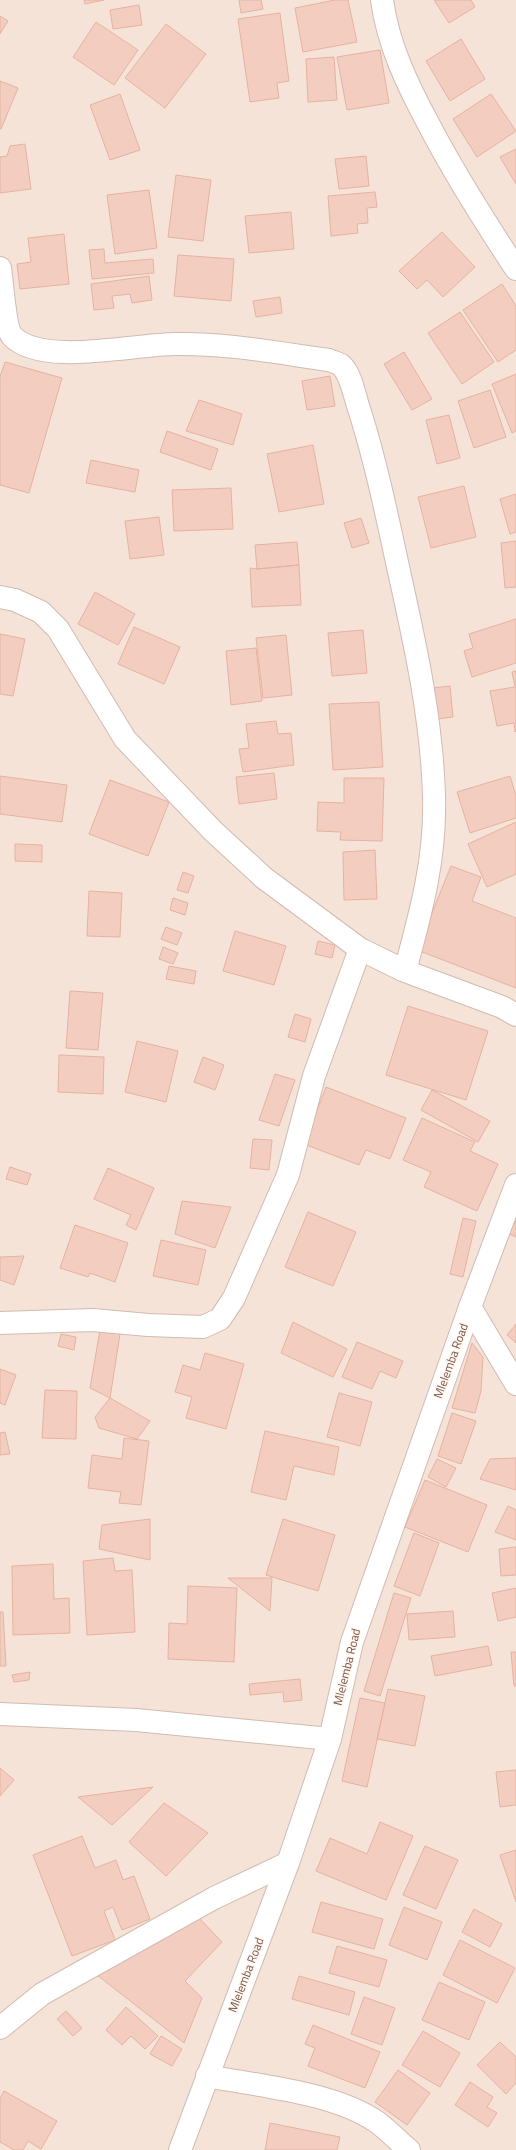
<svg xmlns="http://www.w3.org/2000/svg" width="516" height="2150" font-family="'Titillium Web',sans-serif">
	<rect width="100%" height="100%" fill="#fdf2e8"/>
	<!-- residential -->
	<path fill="#f5e3d7" d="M0,0H516V2150H0Z"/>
	<!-- building -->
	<path fill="#f3cec0" stroke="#e6b2a0" d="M84,0H104L85,4Z
		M239,0H261L263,9L241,13Z
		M335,0H348L357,42L303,52L295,8Z
		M434,0H471L475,7L449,23Z
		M139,5L142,25L113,29L110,10Z
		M280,13L289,81L277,83L279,98L250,102L238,19Z
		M0,16L8,21L0,34Z
		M96,22L138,50L114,85L73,57Z
		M166,24L206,54L165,108L125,78Z
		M461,39L485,79L450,101L426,61Z
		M380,50L389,103L347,110L337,57Z
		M334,57L337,100L308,102L306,59Z
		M0,81L18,88L1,129H0Z
		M120,94L140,150L110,160L90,105Z
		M491,94L516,131L477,157L453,119Z
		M25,144L31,189L0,193V157L7,156L10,146Z
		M516,149V184L500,157Z
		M366,156L369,186L339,189L335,159Z
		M176,175L211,180L203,241L168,237Z
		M149,190L157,248L115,254L107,195Z
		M375,192L377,207L367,208L368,223L357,224L358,233L331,236L328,196Z
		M291,212L294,249L249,253L245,216Z
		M442,232L475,267L443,297L427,280L417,289L399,271Z
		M64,234L69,284L20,289L17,264L31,262L28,238Z
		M104,249L105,263L153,259L154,273L92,279L89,250Z
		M178,255L234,259L231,301L174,296Z
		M149,276L152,300L132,303L130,294L112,296L114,308L94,310L91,284Z
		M502,284L516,306V350L498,362L463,310Z
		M280,297L282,313L256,317L253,301Z
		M460,312L494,362L462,384L428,333Z
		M404,352L432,399L412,410L384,364Z
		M5,362L62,378L29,493L0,485V377Z
		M516,374V431L512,433L492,384Z
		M330,376L335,406L307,410L302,381Z
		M490,390L506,437L474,448L458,401Z
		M199,400L242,414L233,445L186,431Z
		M449,415L460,458L437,464L426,420Z
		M167,431L218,449L211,470L160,452Z
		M313,445L324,504L279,512L267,454Z
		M91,460L139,470L135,492L86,483Z
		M464,486L476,537L431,548L418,497Z
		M231,488L233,529L174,531L172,490Z
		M516,494V532L510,534L500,499Z
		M159,517L164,555L130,559L125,521Z
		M361,518L369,543L352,548L344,523Z
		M516,541V587L505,588L501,543Z
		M297,542L299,565L257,569L255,545Z
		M299,565L301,605L252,607L250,568L257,569Z
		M95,592L135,614L118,645L78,624Z
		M516,619V663L472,677L464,651L473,648L469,634Z
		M134,627L180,647L164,684L118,664Z
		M363,630L367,673L332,676L328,633Z
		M0,634L25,639L13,696L0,694Z
		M286,635L292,695L263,698L256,638Z
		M256,648L262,701L231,705L226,651Z
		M516,671V731L515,732L514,723L497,726L490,691L515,687L512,672Z
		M450,686L453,717L436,719L433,688Z
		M379,702L383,767L333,770L329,704Z
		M276,721L278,734L291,733L294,765L243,772L239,749L249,748L246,724Z
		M274,773L277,799L239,804L236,777Z
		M0,776L67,785L62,822L0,814Z
		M510,776L516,796V818L470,833L457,792Z
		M344,778H384L382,841L340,840L341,832L317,831L318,802L344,803Z
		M110,780L169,802L148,856L89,834Z
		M516,822V874L487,887L468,844Z
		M15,844L42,845V862L15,861Z
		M375,850L377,899L344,900L343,852Z
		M451,866L481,877L472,901L516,918V988L417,950Z
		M183,872L194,876L188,893L177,890Z
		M89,891L122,893L120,937L87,936Z
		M173,898L188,903L185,915L170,910Z
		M166,927L182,933L177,945L161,939Z
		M235,931L286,946L274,985L223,971Z
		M318,941L335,945L332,958L315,954Z
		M163,947L178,953L173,964L159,959Z
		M169,966L196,971L194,984L166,979Z
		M70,991L103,993L98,1050L66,1048Z
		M408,1006L488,1031L466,1100L386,1075Z
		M295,1014L311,1019L305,1042L288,1037Z
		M137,1041L178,1051L166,1102L125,1092Z
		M59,1055L104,1057L103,1094L58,1092Z
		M203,1057L224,1065L215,1090L194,1082Z
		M275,1074L295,1080L279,1126L259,1120Z
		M326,1087L406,1118L390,1159L366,1150L359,1165L304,1144Z
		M432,1090L490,1121L478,1142L421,1110Z
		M422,1118L475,1142L470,1151L498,1164L477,1211L424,1187L431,1172L403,1160Z
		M253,1139L272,1140L269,1170L250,1168Z
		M10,1167L31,1174L27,1185L6,1179Z
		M108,1168L154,1188L136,1230L126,1225L131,1215L94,1199Z
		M182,1201L231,1207L215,1248L175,1234Z
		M308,1212L356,1232L333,1286L285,1267Z
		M463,1218L476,1221L463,1277L450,1274Z
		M516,1221V1237L507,1233Z
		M75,1225L128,1243L115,1282L90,1273L88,1277L60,1268Z
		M161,1240L206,1250L198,1285L153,1276Z
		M24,1256L14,1285L0,1280V1257Z
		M293,1322L347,1349L333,1377L281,1353Z
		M516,1324V1343L507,1335Z
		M100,1330L120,1334L110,1398L90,1388Z
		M61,1334L76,1337L74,1350L58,1346Z
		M357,1342L403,1361L396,1378L380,1371L372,1389L342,1377Z
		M472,1343L483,1357L481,1391L475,1413L452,1408Z
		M205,1353L244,1364L226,1429L186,1418L192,1397L175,1392L183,1365L200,1370Z
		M0,1369L16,1375L5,1405L0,1403Z
		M45,1390L77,1391L76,1439L42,1438Z
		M339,1393L372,1402L360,1446L327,1437Z
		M110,1398L150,1421L137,1439L99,1428L95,1417Z
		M452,1413L476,1421L461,1464L438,1456Z
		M265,1431L339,1447L334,1475L294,1466L286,1500L251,1492Z
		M5,1432L10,1454L0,1455V1433Z
		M124,1438L149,1441L141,1505L119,1503L121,1492L88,1488L92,1455L122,1459Z
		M516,1458V1490L480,1479L490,1459Z
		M437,1459L456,1468L446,1487L428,1477Z
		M425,1480L487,1505L468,1552L405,1527Z
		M508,1506L516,1510V1540L495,1532Z
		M150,1519V1560L99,1549L102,1525Z
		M283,1519L335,1535L318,1591L266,1575Z
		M414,1533L439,1543L420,1596L394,1586Z
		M516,1547V1575L501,1576L499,1549Z
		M113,1558L115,1571L132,1570L135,1632L87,1635L83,1561Z
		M53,1564L54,1599L69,1598L70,1633L13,1635L12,1566Z
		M228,1578H272L270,1611L238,1586Z
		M188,1586L237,1588L234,1662L168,1659L169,1623L187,1624Z
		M516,1588V1617L498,1621L492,1593Z
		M394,1593L411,1598L380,1696L364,1691Z
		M453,1611L455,1637L409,1640L407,1614Z
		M0,1612H3L6,1666H0Z
		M488,1646L492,1665L435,1676L431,1656Z
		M511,1652H516V1686H514Z
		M30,1672L29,1680L14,1682L12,1675Z
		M300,1679L302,1700L284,1702L283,1692L250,1695L249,1684Z
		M388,1689L425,1696L415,1746L377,1739Z
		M360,1698L385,1703L367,1787L342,1781Z
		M0,1768L14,1780L0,1796Z
		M516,1770V1805L500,1807L496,1772Z
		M153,1787L112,1825L78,1797Z
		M164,1803L208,1833L166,1876L129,1842Z
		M380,1822L413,1836L386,1900L316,1871L330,1838L367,1854Z
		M82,1836L95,1868L116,1860L123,1880L134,1876L150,1919L122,1930L113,1907L104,1911L115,1940L72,1956L33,1855Z
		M425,1846L458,1860L436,1909L403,1895Z
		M516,1850V1902L500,1855Z
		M321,1902L383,1919L374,1949L312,1932Z
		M404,1907L442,1922L427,1960L389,1945Z
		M474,1909L502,1924L490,1947L462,1932Z
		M199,1918L222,1942L185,1981L202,1998L184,2043L97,1975Z
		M460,1940L515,1968L497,2003L443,1975Z
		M337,1946L387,1960L379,1987L329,1973Z
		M299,1976L355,1992L349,2015L292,1999Z
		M439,1982L485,2002L469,2040L422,2020Z
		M364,1997L395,2008L382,2045L351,2034Z
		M126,2007L158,2036L145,2049L131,2036L122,2045L106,2030Z
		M66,2011L82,2028L73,2036L57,2019Z
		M313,2025L380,2052L365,2088L308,2066L315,2048L305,2044Z
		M423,2031L460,2053L440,2087L402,2065Z
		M161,2036L182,2049L172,2066L150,2054Z
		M500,2042L516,2057V2083L506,2094L477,2065Z
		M398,2070L430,2093L407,2125L375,2102Z
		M470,2082L493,2097L487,2107L497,2113L488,2127L455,2105Z
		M4,2091L57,2121L41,2149L28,2141L23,2150H14L0,2142V2098Z
		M270,2123L340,2137L337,2150H265Z"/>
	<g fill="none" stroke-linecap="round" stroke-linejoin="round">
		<defs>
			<path id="minor" d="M382,0C388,45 408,86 429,125C455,175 485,222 516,269
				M0,268C2,280 5,328 12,336C42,367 135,344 175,344C227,343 278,353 329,360C333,362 338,363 341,365C352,375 355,399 360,412C377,466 388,521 400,576C416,648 432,722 434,796C436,858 421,912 405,971
				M0,597L15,600L41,612L58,629L125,739L213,831L264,878L360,949L405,971L502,1007L516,1015
				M470,1307L516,1384
				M0,1323L93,1320L148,1325L203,1327L220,1319L234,1298L288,1175L314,1076L360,949
				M0,1714L136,1720L330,1739
				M0,2028L42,1994L214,1898L288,1863
				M207,2076C258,2086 334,2092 377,2122C388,2130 398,2141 409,2150"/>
			<path id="tertiary" d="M180,2150L288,1863L330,1739L352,1642L470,1307L516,1185"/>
		</defs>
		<!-- minor casing -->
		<use href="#minor" stroke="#d2bbb0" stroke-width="24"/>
		<!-- tertiary casing -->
		<use href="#tertiary" stroke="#d2bbb0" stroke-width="24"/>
		<!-- minor -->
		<use href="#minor" stroke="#fff" stroke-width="22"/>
		<!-- tertiary -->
		<use href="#tertiary" stroke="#fff" stroke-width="22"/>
	</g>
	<g text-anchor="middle" stroke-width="3" stroke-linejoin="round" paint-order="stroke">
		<!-- street labels -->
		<g font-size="12" fill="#78564b" stroke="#fff7ef">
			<text transform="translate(451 1361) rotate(-70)" y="4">Mlelemba Road</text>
			<text transform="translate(347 1667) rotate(-76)" y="4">Mlelemba Road</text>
			<text transform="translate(246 1975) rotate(-69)" y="4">Mlelemba Road</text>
		</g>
	</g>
</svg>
